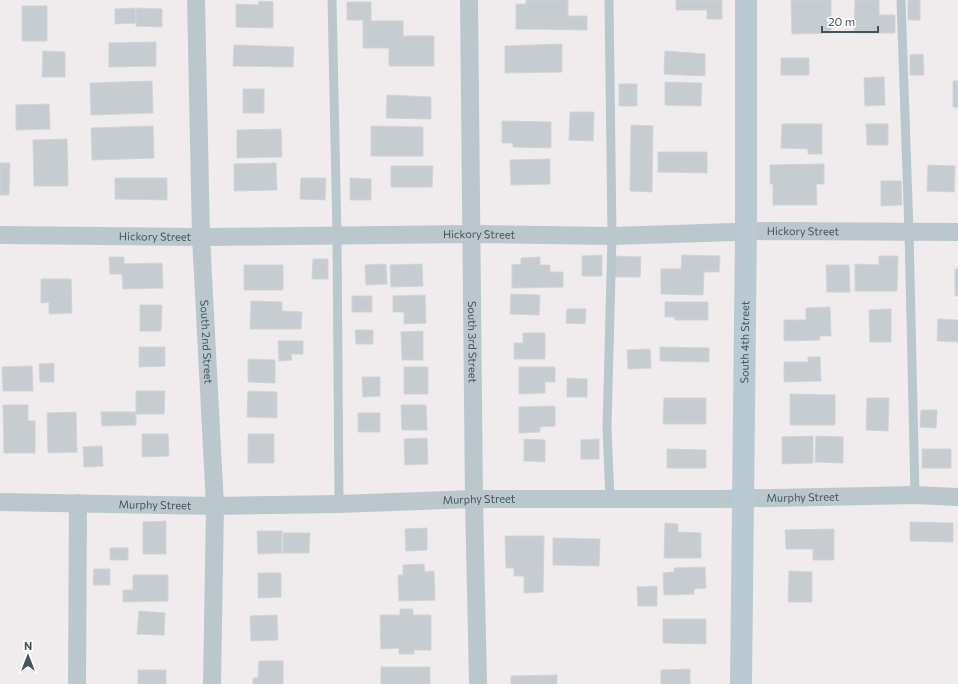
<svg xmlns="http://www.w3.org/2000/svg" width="958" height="684" font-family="Commissioner,sans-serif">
	<rect width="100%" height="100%" fill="#f0eced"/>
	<!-- building -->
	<path fill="#c6ccd0" stroke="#d0d4d9" d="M526,0H568V16H587V30L516,29V4H526Z
		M676,0H722V19H707V10H676Z
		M791,0H831V33L792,34Z
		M855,0H879V15H895V33H854Z
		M908,0H920V20H908Z
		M259,1L273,2V28L236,27V4L258,5Z
		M347,2H371V21H403V36H434V66H389V48H363V20H347Z
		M22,6H47V41H22Z
		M135,8L136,23L115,24V9Z
		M136,8L162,9V27L136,26Z
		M156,42V66L109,67V43Z
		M562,44V72L505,73V46Z
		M234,45L294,47L293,67L233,66Z
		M43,51L65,52V77H42Z
		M665,51L705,54V76L664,74Z
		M923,54L924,75H910V55Z
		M781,58H809V75H781Z
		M884,77L885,105L865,106L864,78Z
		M152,81L153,113L91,115L90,83Z
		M953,81H958V107H953Z
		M665,82L702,83L701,106L665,105Z
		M619,84H637V106H619Z
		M243,89H264V113H243Z
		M387,95L431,97V119L386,118Z
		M49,104L50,129L16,130V105Z
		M570,112H594L593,141L569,140Z
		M502,121L551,122V148L513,147V143H502Z
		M782,124H822V154H808V149L781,148Z
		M866,124H888V145H867Z
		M631,125L653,126L652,192L630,191Z
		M153,126L154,158L92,160L91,128Z
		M371,126L423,127V156H371Z
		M281,129L282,157L237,158V130Z
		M67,139L68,186H34L33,140Z
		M658,152H707V173L658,172Z
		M550,159V184L511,185L510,160Z
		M0,163H10L9,195H0Z
		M276,163L277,190L234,191V164Z
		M824,164V184H816L817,205H773V184H770V165Z
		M928,165L955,166L954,192L927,191Z
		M391,166H433L432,187H391Z
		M115,178H167V200L115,199Z
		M301,178H326L325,200L300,199Z
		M350,178L371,179V200H350Z
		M881,181H901L902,205L881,206Z
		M602,255V276H582V256Z
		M682,255L720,256L719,272H704L703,295L661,294V269H681Z
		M613,256L641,257L640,277H613Z
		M879,256H898L897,291H855V264L879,265Z
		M109,257H124V264L162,263L163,288L123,289L122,274H110Z
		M540,257V265H550V272H563V287L512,288V265L521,264V258Z
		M313,259H328V279H312Z
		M386,264L387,284L366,285L365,265Z
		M422,264L423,286L391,287L390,265Z
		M244,265H283V290H244Z
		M826,265H849L850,292H827Z
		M955,269H958V296H955Z
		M41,279H71L72,313L49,314V302L41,303Z
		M511,294L540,295L539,315L510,314Z
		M425,295L426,323L404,324V312H393V296Z
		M352,296H372V312H352Z
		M251,301L282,302V311L302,312L301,329H250Z
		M665,302H708V320H675V317H665Z
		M140,305H162L161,331H140Z
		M830,307L831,336H819L820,340L784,341V320H806V308Z
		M567,309H586L585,324L566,323Z
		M891,309V342H870L869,310Z
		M938,319L958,320V342L937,341Z
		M355,330H373V344H356Z
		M423,331V360H402L401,332Z
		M523,333H545V359H514V343H523Z
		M278,341H303V354H291L292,360L279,361Z
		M139,347H165V366L139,367Z
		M660,347L709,348V362L660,361Z
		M650,349L651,368L628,369L627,350Z
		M808,357H820L821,381L784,382V362H808Z
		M248,359L275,360V383L248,382Z
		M54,363V382H40L39,364Z
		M32,366L33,391H3L2,367Z
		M404,367H428V394H404Z
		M519,367H555V382H545V393L519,394Z
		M362,377H380V396L363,397Z
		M567,378L587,379V397H567Z
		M136,391H165L164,414H136Z
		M248,391L277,392V418L247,417Z
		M790,394L835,395V425H790Z
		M664,398H706V424H663Z
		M867,398H889L888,431L866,430Z
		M3,405H28V421H35V453H4Z
		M401,405H426L427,430H402Z
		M555,406V426L540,427V432L519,433V407Z
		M921,410H937L936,428L920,427Z
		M76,412L77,452L48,453L47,413Z
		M101,412H136V425L102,426Z
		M358,413H380V432H358Z
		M142,434H168L169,456L142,457Z
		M248,434H274V463H248Z
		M813,436V463L782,464V437Z
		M816,436L843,437V463L815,462Z
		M427,438L428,464L405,465L404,439Z
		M524,439L545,440V462L524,461Z
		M599,439V459H581V440Z
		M102,446L103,466L84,467L83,447Z
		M667,449L706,450V468H667Z
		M922,449H951V468H922Z
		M166,521V554H143V522Z
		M910,522L953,523V542L910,541Z
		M665,523L678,524V532L701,533V558H664Z
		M427,528V550L406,551L405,529Z
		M834,529V560H813V549H786L785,530Z
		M257,531H282V553L258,554Z
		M283,533H310L309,553H283Z
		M505,536H544L543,592L524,593V576H514V568H506Z
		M553,538L600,539L599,566L553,565Z
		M110,548H128V560H110Z
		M424,564L425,572L434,571L435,600L399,601L398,575H403V565Z
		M705,567L706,588L694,589V594L664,595L663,573L674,572V568Z
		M94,569H110V585H93Z
		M789,571L812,572V602H788Z
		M258,573H281V597L258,598Z
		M133,575H168V601L123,602V590H133Z
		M657,586V606H638L637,587Z
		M400,609H413V615H431V650H414V654H399V648L381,649L380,615H400Z
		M139,611L165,613L164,635L137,634Z
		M277,615L278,640L251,641L250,616Z
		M663,619H706V644L663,643Z
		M259,661H283V684H253V678H258Z
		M381,667H430V684H381Z
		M690,669V684H661V670Z
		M138,670H166V684H138Z
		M557,675V684H511V676Z"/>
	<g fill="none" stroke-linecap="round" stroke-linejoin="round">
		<!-- lane -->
		<path stroke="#bac8cd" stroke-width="9" d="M332,0L337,236L339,504
			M609,0L612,236L607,428L610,499
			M901,0L909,231L915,495"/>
		<!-- street -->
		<g stroke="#bac8cd" stroke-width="18">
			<path id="s1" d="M196,0L201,237L215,506L212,684"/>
			<path id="s2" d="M469,0L474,499L478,684"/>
			<path id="s3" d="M0,235L201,237L471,234L612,236L767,231L958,232"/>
			<path id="s4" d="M0,502L215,506L339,504L474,499H720L915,495L958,497"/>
			<path d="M77,684L78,503"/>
		</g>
		<!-- secondary -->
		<path stroke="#b9cad2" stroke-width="22" id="s5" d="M741,684L746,232V0"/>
	</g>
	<g text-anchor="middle" stroke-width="3.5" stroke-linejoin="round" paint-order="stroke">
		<!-- street labels -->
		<g font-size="11" fill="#44545a" stroke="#fff">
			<text dy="4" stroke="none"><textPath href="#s3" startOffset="803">Hickory Street</textPath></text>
			<text dy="4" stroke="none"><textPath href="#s3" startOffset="479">Hickory Street</textPath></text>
			<text dy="4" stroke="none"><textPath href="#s3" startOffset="155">Hickory Street</textPath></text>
			<text dy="4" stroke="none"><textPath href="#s1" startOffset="342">South 2nd Street</textPath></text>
			<text dy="4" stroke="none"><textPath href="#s2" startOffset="342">South 3rd Street</textPath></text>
			<text dy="4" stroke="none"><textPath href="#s5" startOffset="342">South 4th Street</textPath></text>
			<text dy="4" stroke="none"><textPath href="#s4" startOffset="803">Murphy Street</textPath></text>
			<text dy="4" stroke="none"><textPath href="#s4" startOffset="479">Murphy Street</textPath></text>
			<text dy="4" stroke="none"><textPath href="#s4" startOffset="155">Murphy Street</textPath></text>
		</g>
	</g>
	<!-- north arrow -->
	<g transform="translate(28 656)" stroke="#ffffff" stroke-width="3" paint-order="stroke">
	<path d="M0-3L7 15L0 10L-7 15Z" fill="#44545a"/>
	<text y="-6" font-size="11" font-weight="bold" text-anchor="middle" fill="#44545a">N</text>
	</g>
	<!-- scale -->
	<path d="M822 26v6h56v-6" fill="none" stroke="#44545a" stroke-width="2"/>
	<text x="828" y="26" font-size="12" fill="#44545a" stroke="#ffffff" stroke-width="3" paint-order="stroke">20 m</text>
</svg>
